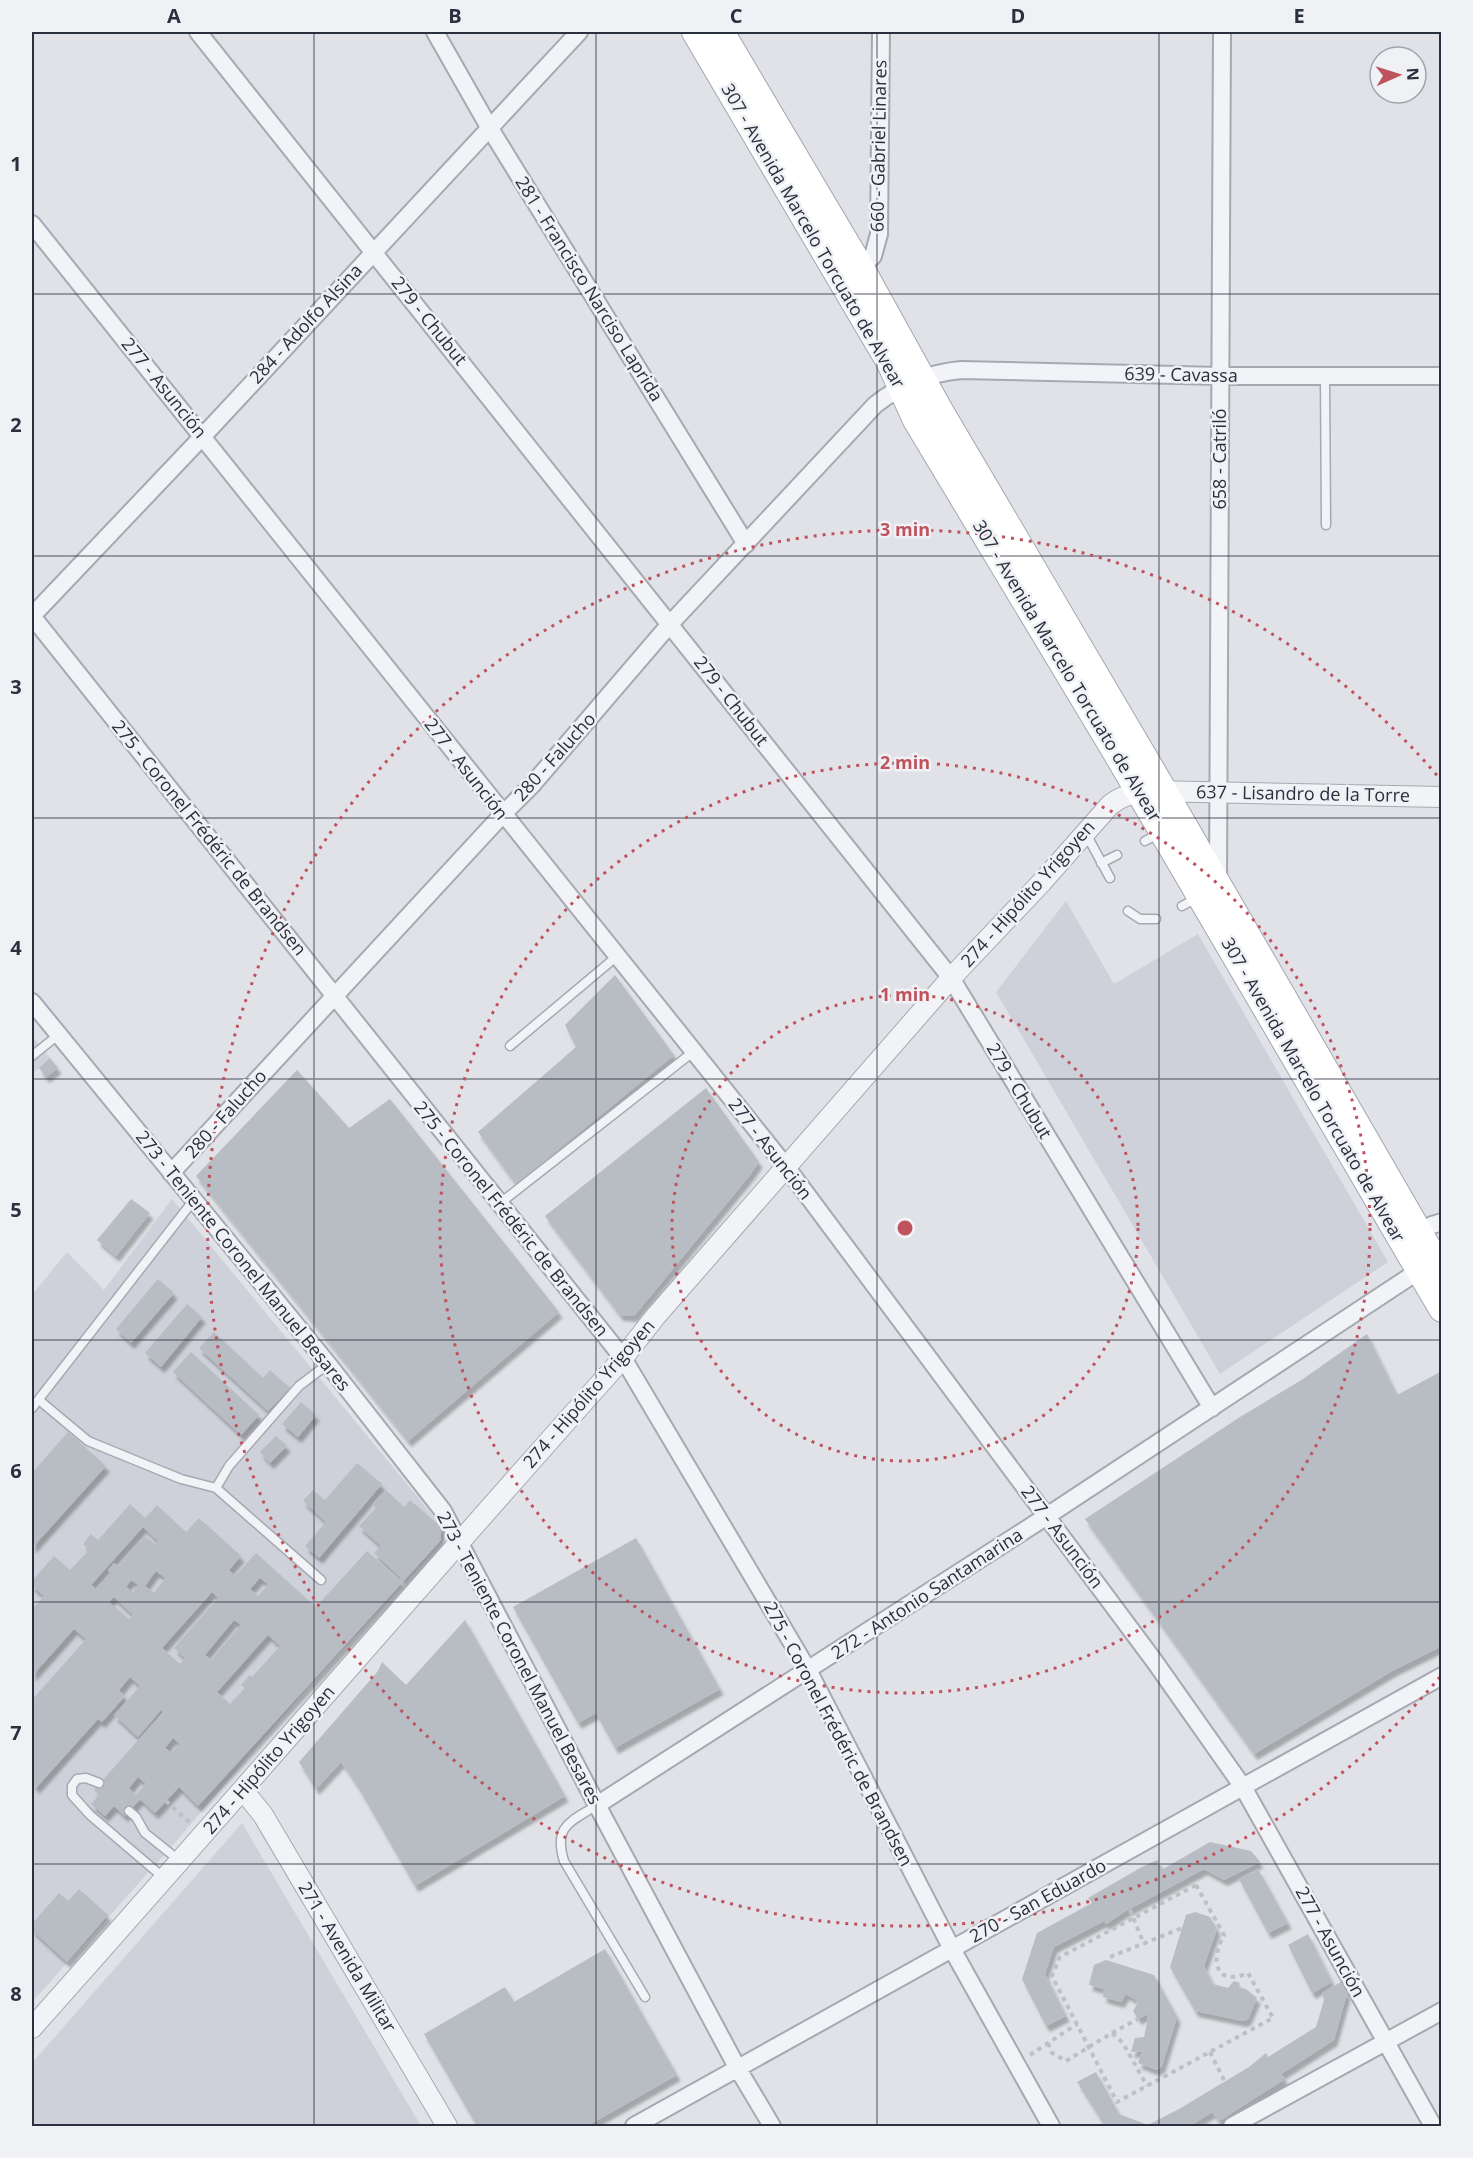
<svg xmlns="http://www.w3.org/2000/svg" width="1473" height="2158" font-family="'Open Sans',sans-serif">
	<defs>
		<filter id="shadow"><feDropShadow dx="3.5" dy="6" stdDeviation="1.5" flood-color="#0004"/></filter>
	</defs>
	<rect width="100%" height="100%" fill="#e0e2e7"/>
	<!-- built -->
	<path fill="#ced1d9" d="M1066,901L1114,984L1198,934L1388,1262L1220,1374L996,992Z
		M32,1036L58,1068L46,1077L39,1068L32,1073Z
		M172,1199L444,1529V1541L308,1687L173,1845L32,2002V1295L67,1252L104,1290Z
		M242,1823L421,2126H32V2063Z"/>
	<!-- building -->
	<path fill="#b8bcc3" fill-rule="evenodd" filter="url(#shadow)" d="M615,975L674,1055L516,1184L478,1132L576,1047L565,1025Z
		M50,1058L58,1068L46,1077L39,1068Z
		M297,1070L349,1128L390,1099L559,1312L408,1441L196,1176Z
		M706,1088L759,1162L750,1175L634,1316L620,1315L545,1216Z
		M131,1199L150,1213L116,1256L97,1240Z
		M158,1279L174,1293L131,1343L116,1329Z
		M187,1304L202,1317L161,1367L145,1353Z
		M214,1332L263,1378L270,1370L290,1388L268,1411L199,1348Z
		M1367,1334L1397,1395L1442,1371V1646L1392,1671L1254,1754L1085,1519L1240,1417L1303,1379Z
		M191,1352L259,1415L241,1435L173,1372Z
		M301,1402L316,1415L298,1437L282,1424Z
		M68,1432L106,1466L32,1548V1473Z
		M276,1436L287,1446L270,1463L260,1452Z
		M357,1463L382,1484L319,1558L305,1546L326,1522L303,1501L313,1490L325,1500Z
		M386,1490L404,1507L410,1500L441,1527V1540L198,1806L179,1787L155,1813L140,1799L125,1816L114,1806L105,1816L91,1804L99,1795L94,1790L163,1712L161,1710L138,1737L114,1715L140,1686L130,1677L119,1690L125,1696L102,1722L98,1719L36,1788L32,1783V1700L86,1639L74,1629L32,1676V1604L34,1607L44,1596L32,1586V1581L54,1556L70,1570L89,1550L83,1544L91,1534L98,1540L130,1504L145,1518L157,1505L186,1532L199,1518L241,1556L229,1570L235,1576L256,1553L316,1607L367,1551L399,1580L401,1578L374,1553L381,1546L359,1526L376,1508L372,1505ZM143,1527L158,1541L155,1544L145,1536L118,1566L114,1563L108,1570L110,1573L96,1589L91,1585ZM156,1571L165,1578L154,1593L145,1586ZM260,1578L268,1584L258,1596L250,1589ZM131,1580L138,1585L133,1592L126,1587ZM212,1592L218,1598L174,1648L185,1658L180,1664L162,1648ZM114,1597L133,1615L129,1619L109,1602ZM234,1620L241,1625L211,1660L205,1655ZM268,1635L280,1646L252,1677L250,1675L241,1685L245,1688L230,1704L217,1692ZM173,1738L180,1744L171,1753L165,1748ZM138,1777L146,1784L136,1795L129,1788Z
		M636,1538L720,1689L615,1748L596,1713L578,1723L513,1607Z
		M465,1620L565,1796L415,1886L358,1787L341,1762L316,1789L299,1762L378,1671L382,1662L406,1685Z
		M1210,1842L1251,1851L1260,1862L1224,1880L1204,1869L1124,1912L1106,1924L1104,1921L1054,1947L1045,1974L1066,2016L1046,2026L1022,1979L1037,1933L1092,1903L1088,1898L1142,1867L1157,1860L1163,1869Z
		M1258,1869L1288,1923L1268,1933L1239,1879Z
		M79,1889L108,1915L67,1962L32,1930V1924L59,1893L68,1901Z
		M1195,1912L1210,1917L1217,1929L1204,1966L1213,1984L1228,1988L1234,1981L1240,1983L1239,1989H1246L1257,1998L1248,2019L1243,2021L1195,2011L1170,1967L1186,1915Z
		M1308,1934L1332,1982L1312,1993L1288,1945Z
		M605,1949L677,2075L587,2126H477L424,2034L505,1987L514,2002Z
		M1106,1960L1154,1975L1177,2017L1162,2066L1157,2070L1138,2063L1142,2051L1131,2052L1135,2038L1144,2037L1147,2023V2014L1138,2019L1133,2011L1138,2003L1135,1999L1126,1994L1121,2002L1103,1997L1104,1989L1089,1985L1094,1965Z
		M1341,1982L1347,1994L1334,2040L1281,2074L1285,2079L1219,2121L1212,2112L1190,2126H1105L1077,2082L1096,2072L1119,2114L1148,2125L1179,2109L1249,2067L1266,2053L1268,2057L1316,2027L1324,2000L1322,1993Z"/>
	<g fill="none" stroke-linecap="round" stroke-linejoin="round">
		<defs>
			<path id="service" d="M1325,376L1326,525
				M1085,832L1110,878
				M1145,841L1160,833
				M1101,863L1117,855
				M1182,906L1197,898
				M1128,911L1140,919H1156
				M510,1046L616,957
				M32,1056L58,1035
				M499,1204L693,1052
				M39,1400L88,1441L181,1479L216,1488L321,1580
				M32,1408L193,1201
				M216,1488L229,1466L299,1386L328,1364
				M99,1783L86,1778L77,1779L72,1786V1795L90,1815L164,1878
				M597,1805C571,1822 553,1825 564,1861L645,1997
				M129,1811L136,1817L145,1833L180,1861"/>
			<path id="minor" d="M198,32L951,978L1212,1408
				M435,32L489,127L746,544
				M32,224L787,1168L1155,1662L1243,1787L1433,2126
				M855,273L873,256L879,234L881,32
				M32,616L623,1358L808,1670L952,1949L1051,2126
				M32,616L203,436L579,32
				M1218,880L1222,32
				M32,1002L328,1364L443,1511L597,1805L738,2069L772,2126
				M171,1173L502,815L532,785L670,624L875,405C901,384 929,373 961,370L1221,376H1442
				M1410,1237L1432,1225L1442,1222
				M597,1805L1047,1516L1426,1266
				M634,2126L1442,1676
				M1232,2126L1442,2011"/>
			<path id="tertiary" d="M243,1790L263,1815L447,2126
				M32,2028C230,1806 424,1580 623,1358L655,1317L951,978L1042,882L1110,805C1122,795 1136,792 1151,791L1442,797"/>
			<path id="primary" d="M695,32L890,363L916,420L1115,751L1442,1309
				M721,32L861,268L939,409L1164,791L1442,1272"/>
		</defs>
		<!-- service casing -->
		<use href="#service" stroke="#a6a9b1" stroke-width="11"/>
		<!-- minor casing -->
		<use href="#minor" stroke="#a6a9b1" stroke-width="20"/>
		<!-- tertiary casing -->
		<use href="#tertiary" stroke="#a6a9b1" stroke-width="22"/>
		<!-- primary casing -->
		<use href="#primary" stroke="#a1a7b1" stroke-width="28"/>
		<!-- path -->
		<path stroke="#bec0c6" stroke-width="4" stroke-dasharray="4.5 4.5" stroke-linecap="butt" d="M166,1801L190,1823
			M1196,1885L1224,1935C1210,1960 1215,1987 1248,1973L1273,2018L1117,2102L1052,1976L1060,1957Z
			M1130,1910L1144,1944
			M1110,1957L1182,1928
			M1112,2033L1138,2019
			M1048,2043L1052,2053L1066,2061L1112,2033L1123,2043L1147,2086
			M1210,2052L1224,2080
			M1030,2055L1077,2024"/>
		<!-- service -->
		<use href="#service" stroke="#f2f3f6" stroke-width="8"/>
		<!-- minor -->
		<use href="#minor" stroke="#f2f3f6" stroke-width="16"/>
		<!-- tertiary -->
		<use href="#tertiary" stroke="#f2f3f6" stroke-width="20"/>
		<!-- primary -->
		<use href="#primary" stroke="#fff" stroke-width="26"/>
	</g>
	<!-- grid -->
	<path fill="none" stroke="#2a303d" stroke-width="1.5" stroke-opacity="0.55" d="M314,32V2126M596,32V2126M877,32V2126M1159,32V2126M32,294H1442M32,556H1442M32,818H1442M32,1079H1442M32,1340H1442M32,1602H1442M32,1864H1442"/>
	<!-- distance rings -->
	<g fill="none" stroke="#be535e" stroke-width="3" stroke-dasharray="3 6">
		<circle cx="905" cy="1228" r="233"/>
		<circle cx="905" cy="1228" r="465"/>
		<path d="M1440 1677A698 698 0 1 1 1440 779"/>
	</g>
	<g text-anchor="middle" stroke-width="5" stroke-linejoin="round" paint-order="stroke">
		<!-- street labels -->
		<g font-size="18" fill="#2a303d" stroke="#eff1f5">
			<text transform="translate(879 146) rotate(-89)" y="6">660 - Gabriel Linares</text>
			<text transform="translate(813 236) rotate(60)" y="6">307 - Avenida Marcelo Torcuato de Alvear</text>
			<text transform="translate(589 289) rotate(58)" y="6">281 - Francisco Narciso Laprida</text>
			<text transform="translate(429 321) rotate(51)" y="6">279 - Chubut</text>
			<text transform="translate(306 324) rotate(-47)" y="6">284 - Adolfo Alsina</text>
			<text transform="translate(1181 375) rotate(1)" y="6">639 - Cavassa</text>
			<text transform="translate(164 388) rotate(51)" y="6">277 - Asunción</text>
			<text transform="translate(1220 459) rotate(-90)" y="6">658 - Catriló</text>
			<text transform="translate(1067 671) rotate(59)" y="6">307 - Avenida Marcelo Torcuato de Alvear</text>
			<text transform="translate(731 701) rotate(52)" y="6">279 - Chubut</text>
			<text transform="translate(555 757) rotate(-48)" y="6">280 - Falucho</text>
			<text transform="translate(466 769) rotate(52)" y="6">277 - Asunción</text>
			<text transform="translate(1303 794) rotate(1)" y="6">637 - Lisandro de la Torre</text>
			<text transform="translate(209 838) rotate(51)" y="6">275 - Coronel Frédéric de Brandsen</text>
			<text transform="translate(1028 894) rotate(-48)" y="6">274 - Hipólito Yrigoyen</text>
			<text transform="translate(1313 1090) rotate(60)" y="6">307 - Avenida Marcelo Torcuato de Alvear</text>
			<text transform="translate(1019 1091) rotate(59)" y="6">279 - Chubut</text>
			<text transform="translate(226 1114) rotate(-48)" y="6">280 - Falucho</text>
			<text transform="translate(770 1149) rotate(52)" y="6">277 - Asunción</text>
			<text transform="translate(511 1219) rotate(51)" y="6">275 - Coronel Frédéric de Brandsen</text>
			<text transform="translate(243 1261) rotate(51)" y="6">273 - Teniente Coronel Manuel Besares</text>
			<text transform="translate(589 1394) rotate(-49)" y="6">274 - Hipólito Yrigoyen</text>
			<text transform="translate(1062 1537) rotate(53)" y="6">277 - Asunción</text>
			<text transform="translate(927 1594) rotate(-33)" y="6">272 - Antonio Santamarina</text>
			<text transform="translate(519 1658) rotate(62)" y="6">273 - Teniente Coronel Manuel Besares</text>
			<text transform="translate(838 1734) rotate(62)" y="6">275 - Coronel Frédéric de Brandsen</text>
			<text transform="translate(269 1760) rotate(-49)" y="6">274 - Hipólito Yrigoyen</text>
			<text transform="translate(1038 1901) rotate(-29)" y="6">270 - San Eduardo</text>
			<text transform="translate(1330 1942) rotate(61)" y="6">277 - Asunción</text>
			<text transform="translate(347 1957) rotate(59)" y="6">271 - Avenida Militar</text>
		</g>
	</g>
	<circle cx="905" cy="1228" r="9" fill="#be535e" stroke="#eff1f5" stroke-width="3"/>
	<g font-size="18" text-anchor="middle" font-weight="bold" fill="#be535e" stroke="#eff1f5" stroke-width="5" stroke-linejoin="round" paint-order="stroke">
		<text x="905" y="536">3 min</text>
		<text x="905" y="769">2 min</text>
		<text x="905" y="1001">1 min</text>
	</g>
	<!-- border -->
	<rect width="1473" height="2158" fill="none" stroke="#eff1f5" stroke-width="66"/>
	<!-- north arrow -->
	<g transform="translate(1398 75) rotate(87)"><circle r="28" fill="#eff1f5" stroke="#a0a4ab" stroke-width="1.5"/>
	<path d="M0-4.5L10 22L0 15L-10 22Z" fill="#be535e"/>
	<text y="-9" font-size="16" font-weight="bold" text-anchor="middle" fill="#2a303d">N</text>
	</g>
	<rect x="33" y="33" width="1407" height="2092" fill="none" stroke="#2a303d" stroke-width="2"/>
	<g font-size="20" text-anchor="middle" font-weight="bold" fill="#2a303d">
		<text x="174" y="23">A</text>
		<text x="455" y="23">B</text>
		<text x="736" y="23">C</text>
		<text x="1018" y="23">D</text>
		<text x="1299" y="23">E</text>
		<text x="16" y="171">1</text>
		<text x="16" y="432">2</text>
		<text x="16" y="694">3</text>
		<text x="16" y="955">4</text>
		<text x="16" y="1217">5</text>
		<text x="16" y="1478">6</text>
		<text x="16" y="1740">7</text>
		<text x="16" y="2001">8</text>
	</g>
</svg>
